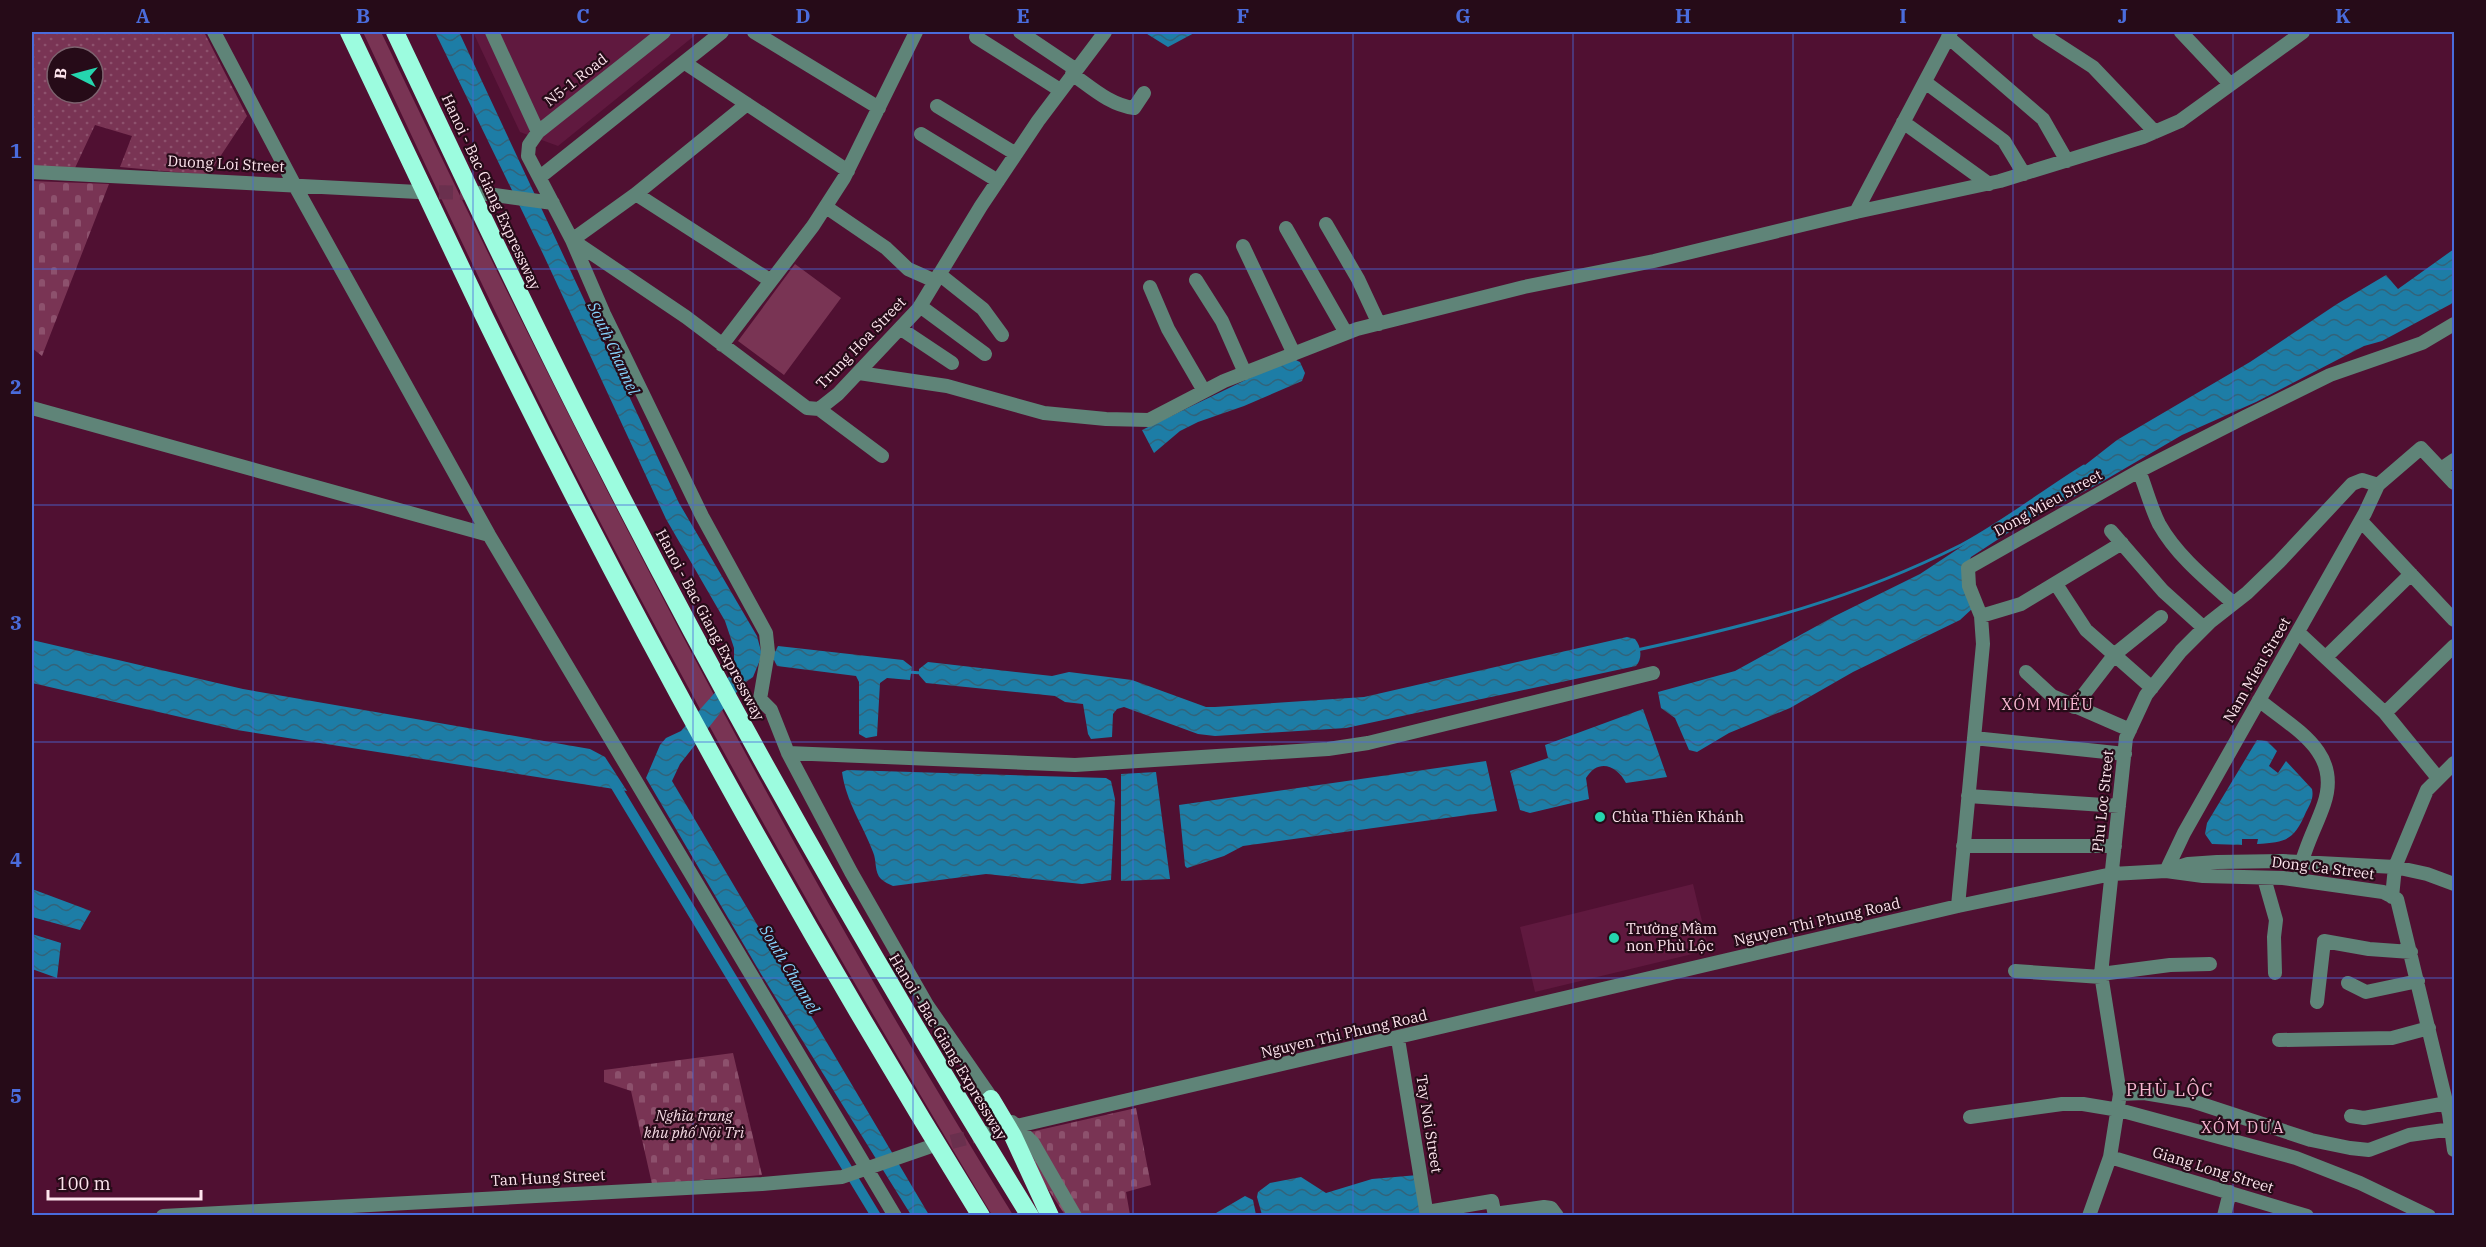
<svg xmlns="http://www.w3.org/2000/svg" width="2486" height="1247" font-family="'IBM Plex Serif',serif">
	<defs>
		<pattern id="cemetery-stones" width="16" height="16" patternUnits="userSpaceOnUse" patternTransform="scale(1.5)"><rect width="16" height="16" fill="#793454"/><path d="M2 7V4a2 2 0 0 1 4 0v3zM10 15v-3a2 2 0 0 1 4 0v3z" fill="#8d516d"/></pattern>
		<pattern id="park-dots" width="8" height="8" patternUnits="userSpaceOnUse" patternTransform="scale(1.5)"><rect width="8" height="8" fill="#793454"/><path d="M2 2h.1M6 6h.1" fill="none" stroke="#8d516d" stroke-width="1.8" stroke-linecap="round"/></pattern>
		<pattern id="water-waves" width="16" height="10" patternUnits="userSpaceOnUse" patternTransform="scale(1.5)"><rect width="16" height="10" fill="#1d7da6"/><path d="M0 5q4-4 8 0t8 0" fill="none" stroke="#32647b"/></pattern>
	</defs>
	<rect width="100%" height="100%" fill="#501032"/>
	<!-- built -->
	<path fill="#60193f" d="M473,32H699L558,146L520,132Z
		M1693,884L1709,950L1535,992L1520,927Z"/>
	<!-- grass -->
	<path fill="#793454" d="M363,32H381C575,437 776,834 1013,1215H992C859,994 730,770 610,541C523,374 443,203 363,32Z
		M795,264L841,298L784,375L738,341Z"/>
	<!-- cemetery -->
	<path fill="url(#cemetery-stones)" d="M32,181L109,184L42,356L32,348Z
		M733,1053L762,1175L652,1184L631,1091L604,1082V1070Z
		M1136,1108L1151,1185L1126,1192L1130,1215H1065L1013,1136Z"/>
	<!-- park -->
	<path fill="url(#park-dots)" fill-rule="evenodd" d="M32,32H204L247,116L208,175L120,167L132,136L95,125L75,168L32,166ZM57,57H93V93H57Z"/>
	<!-- water -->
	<path fill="url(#water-waves)" d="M435,32H459L679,503L757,636L761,651L775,652L778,646L903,660L912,667L910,680L887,678L880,683L877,736L866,738L859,734V682L856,676L777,666L774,660H760L753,677L743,684L680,764L672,781L929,1215H911L761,974L646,778L660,745L666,738L681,731L734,671V648L725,621L666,519L544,256Z
		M1144,32H1196L1168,47Z
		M2454,249V301L2451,304L2382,341L2364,346L2256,402L2182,435L2100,483L2020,525L1971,557L1968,564L1973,608L1960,620L1853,672L1790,708L1729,733L1697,752L1689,750L1675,718L1661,708L1658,692L1735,671L1835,616L1920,574L2085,465L2117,440L2250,362L2337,304L2386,275L2398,289Z
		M1291,358L1300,362L1305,373L1302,381L1244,406L1198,422L1180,431L1154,453L1142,430Z
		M1627,637L1635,639C1641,646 1643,658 1636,666L1346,728L1215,736L1198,734L1124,707L1117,709L1113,714L1112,737L1091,739L1088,734L1083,704L1065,702L1055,696L926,683L919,675V669L928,662L1052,676L1069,672L1132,680L1206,707H1215L1364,697Z
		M32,640L243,689L590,749L605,757L627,791L237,730L32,683Z
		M1643,709L1667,777L1626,783C1617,765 1598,758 1586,778L1589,799L1530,813L1520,810L1510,771L1548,758L1545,745Z
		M2257,740L2267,741L2277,751L2269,766L2278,773L2286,761L2312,789C2314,798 2310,804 2306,812C2294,840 2287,842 2257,844L2258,839H2242V845L2212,844L2205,834L2207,823Z
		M1486,761L1497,811L1243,846L1224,856L1187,868L1185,866L1179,805Z
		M847,770L1106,778L1111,781L1115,799L1111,880L1082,884L986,874L893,886C889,884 884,882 881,879C874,872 877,861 873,852C863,825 846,802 842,772Z
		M1156,772L1170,879L1121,881V774Z
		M32,889L91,911L80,930L32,917Z
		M32,934L61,943L57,978L32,969Z
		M1418,1175L1423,1215H1262L1257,1197L1258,1192L1270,1183L1301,1177L1326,1193L1372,1179Z
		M1245,1196L1253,1200L1256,1215H1217L1216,1213Z"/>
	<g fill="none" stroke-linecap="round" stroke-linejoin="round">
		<!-- stream -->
		<path stroke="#1d7da6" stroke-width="3" d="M1637,650C1752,625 1854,599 1961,545C2001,524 2045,490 2084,466
			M908,672L922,673"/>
		<!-- canal -->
		<path stroke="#1d7da6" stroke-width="10" d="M612,780L876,1216"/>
		<!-- minor-tunnel -->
		<path stroke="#6a304e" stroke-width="14" stroke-dasharray="14 7" stroke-linecap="butt" d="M418,192L479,193
			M931,1147L983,1134"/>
		<!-- minor -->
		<path stroke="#5f8478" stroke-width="14" d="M214,32L294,184L489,535L895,1216
			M492,32L538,132
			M664,32L538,132L529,145L528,156L572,240L686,317L807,408L819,409L838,394L919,308L981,206L1038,121L1105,32
			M754,32L879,108
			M1020,32L1075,69
			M2039,32L2093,67L2155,132
			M2181,32L2230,84
			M976,37L1060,90
			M1948,37L2043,119L2067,161
			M685,63L848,171
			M1072,74C1092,88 1110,105 1134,108L1144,93
			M1925,82L2004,141L2024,174
			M937,106L1016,154
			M1903,122L1989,184
			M921,134L998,181
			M32,172L418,192
			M540,177L722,32
			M480,193L553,203
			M636,194L771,281
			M826,207L886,248L908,269L935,281
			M1856,212L1951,32
			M1326,224L1358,279L1379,324
			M1286,228L1346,333
			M572,240L604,314L702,516L766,633L768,652L760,699L771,710L788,753L851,872L927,1005L997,1106
			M572,240L636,194L747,104
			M1243,246L1294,354
			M939,274L983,309L1002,335
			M1196,280L1222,321L1245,373
			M1150,287L1168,329L1204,391
			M920,306L985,354
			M901,329L952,363
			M722,345L813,226L844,178L916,32
			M859,373L947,386L1044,413L1106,419L1149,420L1224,381L1357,329L1524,287L1654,261L1856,212L2000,181L2143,137L2180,121L2303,32
			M32,408L489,535
			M819,409L882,456
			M2441,469L2454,460
			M2139,471C2146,488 2151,508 2159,524C2177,556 2207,580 2233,603
			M2378,485L2365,513L2184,833L2166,871L2203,876L2283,878L2383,892L2397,899L2449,1114L2454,1150
			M2361,521L2454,620
			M2111,531L2163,591L2204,628
			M2056,584L2086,630L2152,688
			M1981,616L2021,604L2122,543
			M2298,632L2385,713L2438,778
			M2326,657L2411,574
			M2026,672L2052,696L2130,730
			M2259,700C2294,729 2342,751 2324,804C2317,825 2305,846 2300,869
			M2074,707L2115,654L2161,617
			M2385,713L2454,646
			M1974,738L2125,754
			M788,753L1075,765L1328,749L1368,743L1653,673
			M1968,796L2119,806
			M1963,846H2115
			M2264,878L2276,920L2274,937L2275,973
			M2392,897L2395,867L2427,790L2454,763
			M1958,906L1983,644L1981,616L1969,586L1968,568L2139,471L2245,417L2330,375L2422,343L2454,324
			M2015,971L2101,977
			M2101,974L2170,965L2210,964
			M2348,983L2366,992L2418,981
			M2317,1002L2324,941L2369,949L2411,952
			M1398,1039L1427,1216
			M2279,1040L2392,1038L2429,1028
			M2120,1094L2144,1093L2192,1101L2311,1140L2350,1148L2369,1150L2409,1135L2452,1129
			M2351,1116L2364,1118L2447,1103
			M1970,1117L2062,1104H2083L2119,1110L2296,1158L2360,1183L2429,1216
			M1012,1122L1033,1143L1075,1216
			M983,1134L1958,906L2112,874L2166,871L2188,864L2217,862L2283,861L2395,867L2427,874L2454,884
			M2110,1157L2307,1216
			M1427,1212L1492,1201L1495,1216
			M1494,1214L1544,1207L1551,1208L1557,1216
			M163,1216L762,1184L842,1177L929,1147
			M2089,1216L2110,1157L2120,1094L2101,974L2126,738L2146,695L2181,651L2210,622L2247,593L2279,562L2352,484L2362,480L2378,485L2421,448L2454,483
			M2224,1216L2230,1192"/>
		<!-- highway -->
		<path stroke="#9cfcdf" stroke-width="18" d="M349,32C394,125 437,219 482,312C633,622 800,923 981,1216
			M395,32C463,176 531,321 604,463C735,720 878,970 1030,1216
			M991,1099L1013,1136L1050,1216"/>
	</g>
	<!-- grid -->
	<path fill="none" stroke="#4a6cdc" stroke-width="1.5" stroke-opacity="0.55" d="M253,32V1216M473,32V1216M693,32V1216M913,32V1216M1133,32V1216M1353,32V1216M1573,32V1216M1793,32V1216M2013,32V1216M2233,32V1216M32,269H2454M32,505H2454M32,742H2454M32,978H2454"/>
	<!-- markers -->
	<g fill="#25d5ae" stroke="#260b18" stroke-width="2">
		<circle cx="1600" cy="817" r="6"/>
		<circle cx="1614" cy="938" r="6"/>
	</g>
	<g text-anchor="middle" stroke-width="4.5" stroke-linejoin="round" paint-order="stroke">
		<!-- street labels -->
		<g font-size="15" fill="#fee5ee" stroke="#260b18">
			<text transform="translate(576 80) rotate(-38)" y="5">N5-1 Road</text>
			<text transform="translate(226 164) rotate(3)" y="5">Duong Loi Street</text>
			<text transform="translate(491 192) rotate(65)" y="5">Hanoi - Bac Giang Expressway</text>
			<text transform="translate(861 343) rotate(-46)" y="5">Trung Hoa Street</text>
			<text transform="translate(2048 503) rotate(-29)" y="5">Dong Mieu Street</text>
			<text transform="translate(710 625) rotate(62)" y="5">Hanoi - Bac Giang Expressway</text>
			<text transform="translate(2257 670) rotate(-60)" y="5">Nam Mieu Street</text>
			<text transform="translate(2103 801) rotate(-84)" y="5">Phu Loc Street</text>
			<text transform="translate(2323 868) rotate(7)" y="5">Dong Ca Street</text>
			<text transform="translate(1817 922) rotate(-13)" y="5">Nguyen Thi Phung Road</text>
			<text transform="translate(1344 1034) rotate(-13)" y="5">Nguyen Thi Phung Road</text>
			<text transform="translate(948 1047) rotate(59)" y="5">Hanoi - Bac Giang Expressway</text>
			<text transform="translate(1429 1124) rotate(81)" y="5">Tay Noi Street</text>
			<text transform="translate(2213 1170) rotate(17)" y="5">Giang Long Street</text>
			<text transform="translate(548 1178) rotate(-3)" y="5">Tan Hung Street</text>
		</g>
		<!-- poi labels -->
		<g font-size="15" fill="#fee5ee" stroke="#260b18" text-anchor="start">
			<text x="1612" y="822">Chùa Thiên Khánh</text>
			<text x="1626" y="934">Trường Mầm<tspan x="1626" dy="17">non Phù Lộc</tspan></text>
		</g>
		<!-- park labels -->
		<g font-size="15" font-style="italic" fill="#f6dbe5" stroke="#260b18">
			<text x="694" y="1121">Nghĩa trang<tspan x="694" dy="17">khu phố Nội Trì</tspan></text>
		</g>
		<!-- water labels -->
		<g font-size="16" font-style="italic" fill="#87d5fe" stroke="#260b18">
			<text transform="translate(614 348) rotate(65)" y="6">South Channel</text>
			<text transform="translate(790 969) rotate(59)" y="6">South Channel</text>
		</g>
		<!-- neighbourhood labels -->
		<g font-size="16" letter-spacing="1.5" fill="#f7b7d1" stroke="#260b18">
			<text x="2048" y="710">XÓM MIẾU</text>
			<text x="2243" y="1133">XÓM DƯA</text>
		</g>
		<!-- quarter labels -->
		<g font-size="18" letter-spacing="1.5" fill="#f7b7d1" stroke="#260b18">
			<text x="2170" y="1096">PHÙ LỘC</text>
		</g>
	</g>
	<!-- border -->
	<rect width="2486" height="1247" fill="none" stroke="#260b18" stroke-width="66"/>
	<!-- north arrow -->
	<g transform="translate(75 75) rotate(276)"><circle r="28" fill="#260b18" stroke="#7c626e" stroke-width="1.5"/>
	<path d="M0-4.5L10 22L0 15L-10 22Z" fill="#25d5ae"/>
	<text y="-9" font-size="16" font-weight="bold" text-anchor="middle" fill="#fee5ee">B</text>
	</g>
	<!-- scale -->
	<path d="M48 1190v9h153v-9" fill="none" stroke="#fee5ee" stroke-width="3"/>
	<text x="57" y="1190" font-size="18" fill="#fee5ee" stroke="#260b18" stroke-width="4.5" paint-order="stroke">100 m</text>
	<rect x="33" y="33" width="2420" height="1181" fill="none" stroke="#4a6cdc" stroke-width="2"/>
	<g font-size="20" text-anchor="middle" font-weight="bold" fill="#4a6cdc">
		<text x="143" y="23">A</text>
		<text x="363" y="23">B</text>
		<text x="583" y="23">C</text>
		<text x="803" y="23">D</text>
		<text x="1023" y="23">E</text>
		<text x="1243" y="23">F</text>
		<text x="1463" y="23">G</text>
		<text x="1683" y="23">H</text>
		<text x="1903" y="23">I</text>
		<text x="2123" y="23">J</text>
		<text x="2343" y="23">K</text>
		<text x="16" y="158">1</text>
		<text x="16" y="394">2</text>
		<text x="16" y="630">3</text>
		<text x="16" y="867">4</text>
		<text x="16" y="1103">5</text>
	</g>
</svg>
